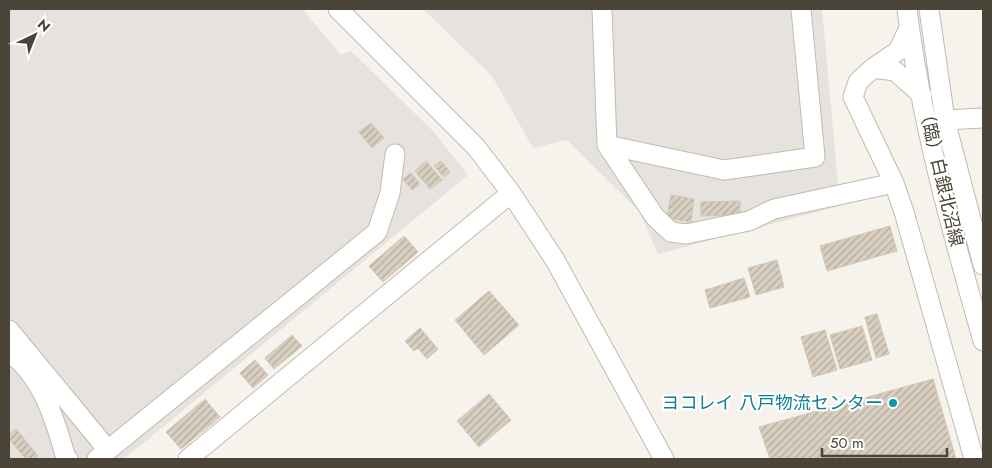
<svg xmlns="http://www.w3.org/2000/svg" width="992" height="468" font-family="Jost,'Noto Sans JP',sans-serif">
	<defs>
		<pattern id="building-hatch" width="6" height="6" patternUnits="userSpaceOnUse" patternTransform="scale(1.25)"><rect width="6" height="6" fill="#d8cfc1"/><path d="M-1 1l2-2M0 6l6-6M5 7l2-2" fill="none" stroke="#b1aa9e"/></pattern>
	</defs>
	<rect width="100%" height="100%" fill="#f6f3ec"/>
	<!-- industrial -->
	<path fill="#e6e2dd" d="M9,9H302L341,55L351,51L434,132L468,175L124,459H9Z
		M423,9H822L840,206L658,254L639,211L567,140L533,148L492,76Z"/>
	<!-- building -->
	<path fill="url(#building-hatch)" stroke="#d3c7b4" d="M371,123L384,138L372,148L359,132Z
		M426,161L442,180L430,189L415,171Z
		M441,161L450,172L444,177L434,166Z
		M411,173L420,184L412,190L403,179Z
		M671,195L694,199L691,222L667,218Z
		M740,201V215L701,216V202Z
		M890,226L897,251L827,271L820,246Z
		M404,236L418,252L383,282L369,266Z
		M777,260L784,287L756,295L748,268Z
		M744,278L750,297L710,308L705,290Z
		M489,291L519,325L484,355L455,320Z
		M877,314L889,354L876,358L865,317Z
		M862,326L872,360L840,369L830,335Z
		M420,328L438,349L427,359L418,348L414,351L405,341Z
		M825,330L837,370L813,377L801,337Z
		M292,335L302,346L274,369L265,358Z
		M255,360L268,375L253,388L240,373Z
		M933,379L956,459H770L759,427Z
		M489,394L511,420L479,447L457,421Z
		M205,399L220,417L181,449L166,432Z
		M16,429L38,456L34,459H26L9,439V435Z"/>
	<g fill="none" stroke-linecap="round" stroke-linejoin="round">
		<defs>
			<path id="minor" d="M338,9L476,147L511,193L555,260L664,459
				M602,9L607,145L655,217L671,232L686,234L749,221L774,209L894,183
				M907,9C921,122 952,232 983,341
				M929,9L945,120L983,265
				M873,68L898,51L909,28
				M922,95L895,71L873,68L858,82L853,97L894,183L904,212L974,459
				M945,120L983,118
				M607,145L724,170L815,157L801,9
				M9,330L108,450
				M9,352C43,377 55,420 66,458L68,459
				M97,459L377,232L390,193L395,154
				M188,459L511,193"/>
		</defs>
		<!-- minor casing -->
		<use href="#minor" stroke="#c2bbae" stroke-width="21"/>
		<!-- minor -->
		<use href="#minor" stroke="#fff" stroke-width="19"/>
	</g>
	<!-- markers -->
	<circle fill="#0f9aa8" stroke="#fff" stroke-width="2" cx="893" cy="403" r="5"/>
	<g text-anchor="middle" stroke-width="4.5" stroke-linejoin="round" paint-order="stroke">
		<!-- street labels -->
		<g font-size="18" fill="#4b4439" stroke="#fff">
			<text transform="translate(941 176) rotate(77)" y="6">（臨）白銀北沼線</text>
		</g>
		<!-- culture labels -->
		<g font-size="18" fill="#0d838f" stroke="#fff" text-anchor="end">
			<text x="883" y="409">ヨコレイ 八戸物流センター</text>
		</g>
	</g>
	<!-- border -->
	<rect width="992" height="468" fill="none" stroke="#4b4439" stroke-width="20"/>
	<!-- north arrow -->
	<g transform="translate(35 35) rotate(43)" stroke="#ffffff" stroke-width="4" paint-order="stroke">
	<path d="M0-4L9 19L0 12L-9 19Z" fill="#4b4439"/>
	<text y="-8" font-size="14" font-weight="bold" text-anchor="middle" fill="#4b4439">N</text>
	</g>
	<!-- scale -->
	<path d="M822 448v8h125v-8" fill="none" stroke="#4b4439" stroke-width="2.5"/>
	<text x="830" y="448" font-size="15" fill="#4b4439" stroke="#ffffff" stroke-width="4" paint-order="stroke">50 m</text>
</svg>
